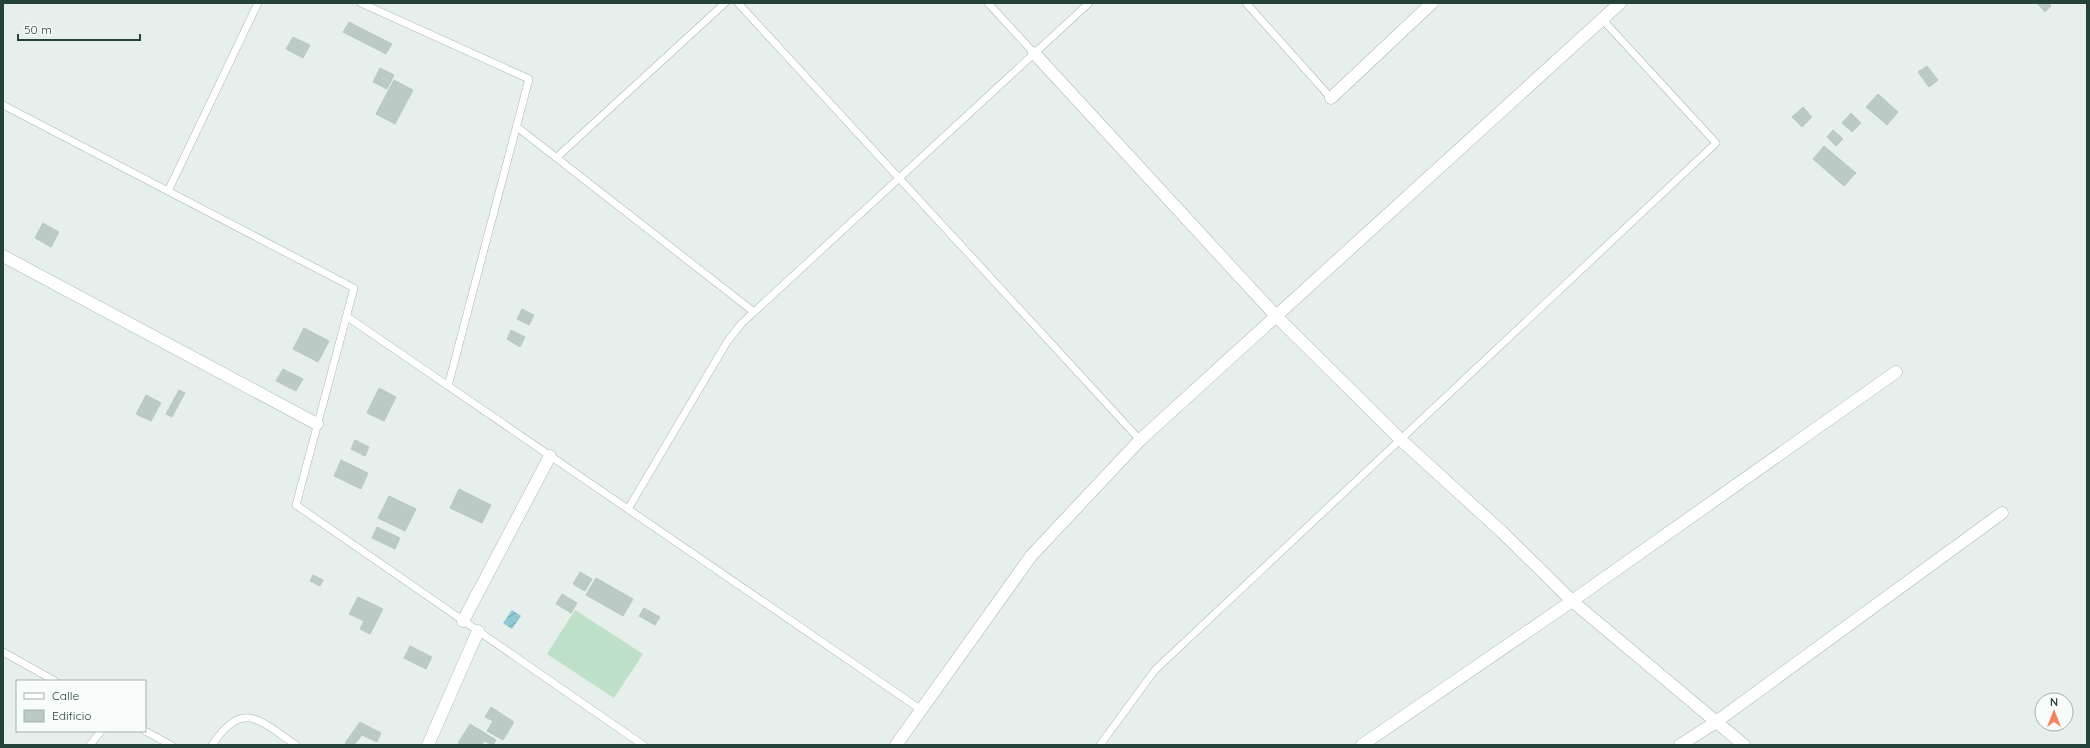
<svg xmlns="http://www.w3.org/2000/svg" width="2090" height="748" font-family="Quicksand,sans-serif">
	<defs>
		<pattern id="water-waves" width="16" height="10" patternUnits="userSpaceOnUse"><rect width="16" height="10" fill="#8ec9d4"/><path d="M0 5q4-4 8 0t8 0" fill="none" stroke="#74a5ad"/></pattern>
	</defs>
	<rect width="100%" height="100%" fill="#e6efeb"/>
	<!-- pitch -->
	<path fill="#bfe0c8" d="M575,610L643,654L614,698L547,654Z"/>
	<!-- water -->
	<path fill="url(#water-waves)" d="M512,610L521,616L512,629L503,623Z"/>
	<!-- building -->
	<path fill="#bbcac4" stroke="#b8c9c2" d="M2039,3H2048L2051,6L2045,12L2038,4Z
		M349,22L392,44L386,54L343,32Z
		M293,37L310,45L303,58L286,49Z
		M1927,66L1938,80L1929,87L1918,72Z
		M380,68L394,75L387,89L373,82Z
		M394,80L413,90L395,124L376,114Z
		M1878,94L1898,112L1887,125L1866,107Z
		M1803,107L1812,117L1802,127L1792,117Z
		M1851,113L1861,123L1852,132L1842,123Z
		M1833,130L1843,139L1836,146L1827,137Z
		M1824,146L1856,173L1844,186L1813,159Z
		M43,223L59,232L51,247L35,238Z
		M522,309L534,315L529,325L517,319Z
		M304,328L329,341L318,362L293,349Z
		M511,330L525,337L520,347L507,339Z
		M283,369L303,379L296,391L276,381Z
		M379,388L396,397L384,421L367,413Z
		M179,390L185,393L172,417L166,414Z
		M146,395L161,403L151,421L136,414Z
		M355,440L369,447L365,456L351,449Z
		M341,460L368,473L361,489L334,476Z
		M459,489L491,505L482,523L450,508Z
		M389,496L416,509L405,531L378,518Z
		M377,527L400,538L395,549L372,538Z
		M580,572L592,579L585,591L573,584Z
		M313,575L323,580L320,586L310,581Z
		M596,578L633,599L623,616L586,595Z
		M562,594L577,603L571,613L556,604Z
		M358,597L383,609L370,634L360,629L364,621L349,614Z
		M644,608L660,617L655,625L639,616Z
		M410,646L432,657L426,669L404,658Z
		M491,707L514,722L503,740L487,731L493,721L485,717Z
		M360,722L381,733L377,742L362,735L354,745H348L345,743Z
		M470,724L496,740L493,745L484,741L482,745H462L458,743Z"/>
	<g fill="none" stroke-linecap="round" stroke-linejoin="round">
		<defs>
			<path id="service" d="M361,3L529,79L448,386
				M738,3L1140,440
				M988,3L1034,53
				M1246,3L1331,98
				M3,105L354,288L296,505L643,745
				M517,127L754,312
				M557,157L725,3
				M168,191L258,3
				M346,316L920,709
				M628,509L727,342L741,324L1089,3
				M3,652L55,681
				M145,731L171,745
				M90,745L101,731
				M212,745C243,699 259,720 296,745
				M1100,745L1155,670L1716,143L1602,19"/>
			<path id="minor" d="M1034,53L1276,316L1401,440L1502,532L1572,601L1744,745
				M1331,98L1432,3
				M3,256L317,424
				M463,621L550,456
				M428,745L478,631
				M896,745L1031,556L1140,440L1620,3
				M1362,745L1572,601L1896,372
				M1680,745L1716,722L2002,513"/>
		</defs>
		<!-- service casing -->
		<use href="#service" stroke="#a8b8b2" stroke-width="8"/>
		<!-- minor casing -->
		<use href="#minor" stroke="#a8b8b2" stroke-width="13"/>
		<!-- service -->
		<use href="#service" stroke="#fff" stroke-width="7"/>
		<!-- minor -->
		<use href="#minor" stroke="#fff" stroke-width="12"/>
	</g>
	<!-- border -->
	<rect width="2090" height="748" fill="none" stroke="#24423a" stroke-width="8"/>
	<!-- legend -->
	<rect x="16" y="680" width="130" height="52" fill="#f7fbf9" stroke="#a3b1ad"/>
	<rect x="24" y="693" width="20" height="6" fill="#ffffff" stroke="#a3b1ad"/>
	<text x="52" y="700" font-size="12" fill="#24423a">Calle</text>
	<rect x="24" y="710" width="20" height="12" fill="#bbcac4" stroke="#a3b1ad"/>
	<text x="52" y="720" font-size="12" fill="#24423a">Edificio</text>
	<!-- north arrow -->
	<g transform="translate(2054 712)"><circle r="19" fill="#f7fbf9" stroke="#a3b1ad"/>
	<path d="M0-3L7 15L0 10L-7 15Z" fill="#f4845f"/>
	<text y="-6" font-size="11" font-weight="bold" text-anchor="middle" fill="#24423a">N</text>
	</g>
	<!-- scale -->
	<path d="M18 34v6h122v-6" fill="none" stroke="#24423a" stroke-width="2"/>
	<text x="24" y="34" font-size="12" fill="#24423a" stroke="#f7fbf9" stroke-width="3" paint-order="stroke">50 m</text>
</svg>
